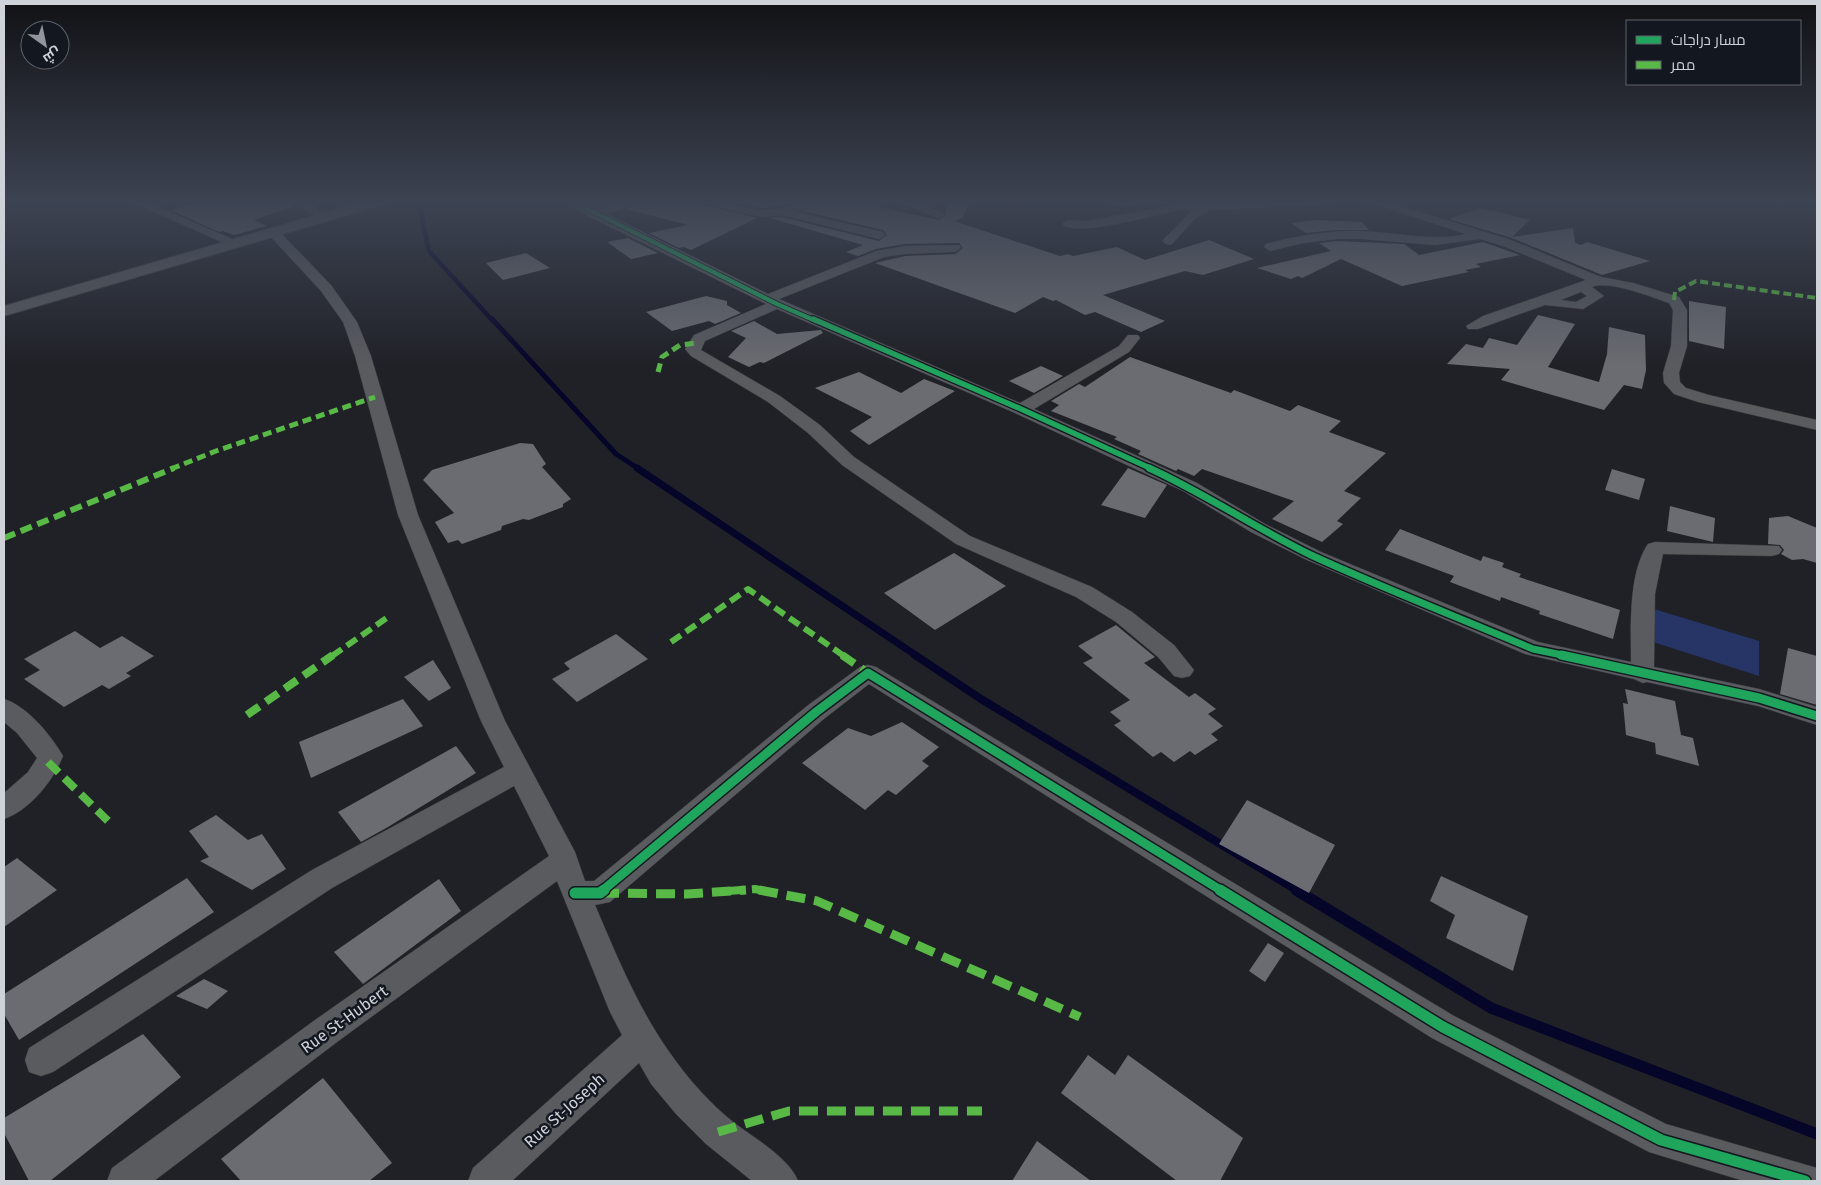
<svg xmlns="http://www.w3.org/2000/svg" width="1821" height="1185" font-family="'Fira Sans',Cairo,sans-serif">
	<rect width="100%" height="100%" fill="#202127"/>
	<!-- green -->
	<path fill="#273566" d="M1654,609L1759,641V676L1650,641Z"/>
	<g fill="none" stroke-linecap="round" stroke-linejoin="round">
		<!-- stream-far4 -->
		<path stroke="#050429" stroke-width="4.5" d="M419,203L429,251L493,321"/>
		<!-- stream-far3 -->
		<path stroke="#050429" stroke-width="5" d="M492,319L616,454L639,469"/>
		<!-- stream-far2 -->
		<path stroke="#050429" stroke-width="7" d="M637,468L917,656"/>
		<!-- stream-far1 -->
		<path stroke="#050429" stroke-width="8" d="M915,655L981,699L1298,891"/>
		<!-- stream -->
		<path stroke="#050429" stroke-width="11" d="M1296,890L1491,1008L1817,1134"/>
	</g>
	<!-- building -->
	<path fill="#6a6c71" d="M206,201H218L222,204L230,201H288L295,206L254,220L267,226L234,235L223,231L219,232L171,210Z
		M645,201H687L757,218L691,250L684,247L679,248L649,233L688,225L626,209Z
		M732,201H801L763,208Z
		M822,201H887L878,207L939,220L947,214L944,212L950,201H971L962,218L954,221L1060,256L1068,254L1073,256L1117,247L1145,260L1209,240L1254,259L1203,275L1185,271L1103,295L1165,321L1141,332L1095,312L1085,315L1056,300L1053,301L1043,297L1015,313L875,263L905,256L955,254L963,248L959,243L905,244L876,249L858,256L846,252L863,245L770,218L782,217L879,241L887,235L883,230L802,211Z
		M1481,208L1530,220L1512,237L1573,228L1575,243L1581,245L1587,242L1650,261L1602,275L1512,238L1449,219Z
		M1317,220L1362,222L1369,230H1336L1306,233L1291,223Z
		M628,238L658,253L631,259L607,242Z
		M1338,241L1404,244L1419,255L1483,242L1520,255L1476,264L1481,267L1465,270L1469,272L1402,286L1341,259L1302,278L1298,276L1291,279L1257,268L1331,251L1319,243Z
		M526,253L550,268L503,280L486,263Z
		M706,296L727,301V305L741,313L715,324L709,321L672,331L646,312Z
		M1689,301L1726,307L1724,349L1689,341Z
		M1538,315L1575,324L1548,367L1599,382L1607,354L1609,327L1645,335L1646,370L1642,389L1624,385L1604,410L1501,380L1510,369L1447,364L1466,344L1483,348L1489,338L1517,345Z
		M754,321L777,334L821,330L823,333L764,363L760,362L749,367L728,357L746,338L731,331Z
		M1130,357L1231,393L1234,390L1290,411L1298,405L1341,421L1329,432L1386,453L1344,491L1361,498L1337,521L1343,524L1322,542L1272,519L1294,501L1202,469L1194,476L1178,469L1176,471L1138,454L1141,451L1114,439L1117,437L1051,411L1059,405L1051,401L1079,384L1085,387Z
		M1041,366L1063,376L1034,393L1009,381Z
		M859,372L901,393L924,379L955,391L869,445L850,431L872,417L815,388Z
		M520,443L533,444L546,464L542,467L571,499L563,504V507L529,520L523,519L502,526L501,530L462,544L458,540L448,543L435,522L454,513L423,480L432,470Z
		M1128,468L1167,485L1145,518L1101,505Z
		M1612,469L1645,479L1639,500L1605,490Z
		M1670,506L1715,518L1713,542L1667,531Z
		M1788,516L1817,528V563L1803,559L1792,560L1781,554L1784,550L1780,545L1768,544L1769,518Z
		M1400,529L1481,561L1483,556L1504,563L1502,567L1521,574L1519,577L1620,610L1613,639L1539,614L1540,611L1501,597L1500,601L1450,582L1454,576L1385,550Z
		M954,553L1006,586L935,630L884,593Z
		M1116,625L1155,657L1144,663L1189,697L1195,693L1216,709L1208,714L1223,726L1211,734L1218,740L1195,755L1190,751L1174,762L1161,752L1153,757L1114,725L1121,721L1110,712L1130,700L1083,663L1093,658L1078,646Z
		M75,631L100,648L122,636L154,656L126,673L131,676L109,689L102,685L64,707L24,679L40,670L24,659Z
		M616,634L648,659L577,702L552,679L570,669L564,663Z
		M1788,648L1817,656V705L1780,694Z
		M433,660L451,688L429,701L404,677Z
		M1625,689L1675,701L1681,735L1693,738L1699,766L1656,754L1655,743L1626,735L1623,703L1628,704Z
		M403,699L423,726L311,778L299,742Z
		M902,722L939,747L922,761L929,766L896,795L888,790L865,810L802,763L848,728L871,736Z
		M456,746L476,773L388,827L361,842L338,812Z
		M1247,800L1335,845L1309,893L1219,844Z
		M216,815L248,840L262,834L286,869L252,890L200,861L209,857L189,831Z
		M17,858L57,890L4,927V867Z
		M1441,876L1528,916L1513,971L1446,938L1455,915L1430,901Z
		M187,878L214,912L19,1040L4,1014V994Z
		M439,879L461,911L363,984L334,952Z
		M1268,943L1284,953L1265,982L1249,971Z
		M204,979L228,991L207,1009L176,996Z
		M143,1034L181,1077L50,1181H29L4,1133V1118Z
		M1088,1055L1115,1075L1128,1055L1243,1138L1220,1181H1177L1061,1093Z
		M323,1078L392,1163L369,1181H241L221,1159Z
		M1037,1141L1091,1181H1012Z"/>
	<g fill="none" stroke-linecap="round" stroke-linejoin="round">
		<defs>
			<path id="minor" d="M129,201H145L241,243L239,246H231Z
				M290,201H305L333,218L327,222L323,221Z
				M567,201H582L598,209L624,201H643L607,214L768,294L876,251L905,246L959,245L961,248L955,252L905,254L884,257L779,299L1020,403L1119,346L1128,335H1138L1140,338L1129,352L1034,409L1197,483L1265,524L1321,552L1538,642L1631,662C1631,628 1628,573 1648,544L1655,542L1779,546L1782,550L1779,554L1772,556L1663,554L1655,594L1654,667L1759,689L1817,707V725L1758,706L1647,682L1643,683L1634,679L1525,654L1307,560L1251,532L1183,491L1015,413L777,309L705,341L701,350L780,396L820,425L854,457L970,536L1092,587L1132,612L1174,645L1194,670L1190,676L1182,678L1174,676L1158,657L1116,622L1076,597L956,544L842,465L808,433L768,402L691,356L685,349L694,335L766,304L590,217Z
				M706,201C726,201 743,209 763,210C783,210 801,201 820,201L796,212L883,232L885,235L879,239L782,215L763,217L739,213Z
				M899,201H916L945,214L939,218L935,217Z
				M1104,201H1147C1140,207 1111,207 1104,201Z
				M1250,201H1335L1330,204L1210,210L1195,219L1172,244L1168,245L1162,241L1192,210H1179C1159,214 1074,238 1062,224L1068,220L1088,221L1179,204Z
				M1365,201H1384L1511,240L1601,277L1633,283L1679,297L1687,310V346L1679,373L1680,382L1686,388L1709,395L1817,420V430L1698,402L1674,394L1664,383L1663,373L1671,346L1673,310L1669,303C1651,297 1609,280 1592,287L1604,296L1583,309L1545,305L1478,329H1468L1466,326L1483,316L1586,280L1503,246L1480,239L1435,245L1361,239H1338L1303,243L1270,251L1264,247L1266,244C1296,236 1328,230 1360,231C1395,232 1431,242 1466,234ZM1581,292L1587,296L1576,302L1561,300Z
				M273,228L277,229L331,285L357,322L371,356L418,515L505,721L575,852L585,881H594L807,706L860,667L868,665L876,667L1454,1016L1666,1124L1817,1168V1181H1744L1649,1152L1432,1038L869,684L825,718L610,902L595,905C618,959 640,1013 675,1060C691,1082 711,1104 732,1121C752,1137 789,1157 798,1181H752L706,1144L676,1114L651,1084L639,1063L512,1181H468L473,1168L622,1035L610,1012L557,881L337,1042L154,1181H107L112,1168L315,1020L549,856L514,786L332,888L53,1072L41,1076L29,1072L25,1060L29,1048L312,870L504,767L481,721L398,515L355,356L343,322L321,291L269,235L267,232L269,229Z
				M4,699C27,706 51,735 63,756C53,781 30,810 4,819V793L28,772L37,758L17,733L4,722Z"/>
			<path id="tertiary" d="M364,201H388L386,204L4,316V306Z"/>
		</defs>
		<!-- minor casing -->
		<use href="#minor" stroke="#393b3f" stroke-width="1"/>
		<!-- tertiary casing -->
		<use href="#tertiary" stroke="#393b3f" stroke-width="2"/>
		<!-- minor -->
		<use href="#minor" fill="#595b5f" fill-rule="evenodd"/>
		<!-- tertiary -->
		<use href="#tertiary" fill="#595b5f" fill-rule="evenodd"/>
		<!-- quiet-far4 -->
		<path stroke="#58b947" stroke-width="4" stroke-dasharray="8 4" stroke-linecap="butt" d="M1674,300L1675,292L1696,281L1817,298"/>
		<!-- quiet-far3 -->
		<path stroke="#58b947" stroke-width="5" stroke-dasharray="9 5" stroke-linecap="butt" d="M658,372L662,357L680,345L696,343
			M171,469L216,451L375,397"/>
		<!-- quiet-far2 -->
		<path stroke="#58b947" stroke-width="6" stroke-dasharray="12 6" stroke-linecap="butt" d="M4,538L174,468
			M671,642L748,589L844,656
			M332,656L391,615"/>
		<!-- quiet-far1 -->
		<path stroke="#58b947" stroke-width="8" stroke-dasharray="15 8" stroke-linecap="butt" d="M842,655L868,673
			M247,715L333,655
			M48,762L108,821
			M729,891L755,889L765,891"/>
		<!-- quiet -->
		<path stroke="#58b947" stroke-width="9" stroke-dasharray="19 9" stroke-linecap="butt" d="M759,890L817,901L1080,1017
			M600,893L687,894L746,890
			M718,1132L789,1111H982"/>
		<defs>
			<path id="cycleway-far4" d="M572,201L777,304L816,321"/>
			<path id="cycleway-far3" d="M813,319L1021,409L1152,469"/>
			<path id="cycleway-far2" d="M1149,468C1206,494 1257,529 1313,556C1385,589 1460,618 1533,649L1567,656"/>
			<path id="cycleway-far1" d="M1561,655L1759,698L1817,716
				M602,891L816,712L868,673L1222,891"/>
			<path id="cycleway" d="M1220,890L1443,1027L1661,1140L1805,1181
				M575,893H600L604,890"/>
		</defs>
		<!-- cycleway-far4 casing -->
		<use href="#cycleway-far4" stroke="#131720" stroke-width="6"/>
		<!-- cycleway-far3 casing -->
		<use href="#cycleway-far3" stroke="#131720" stroke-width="8"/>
		<!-- cycleway-far2 casing -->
		<use href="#cycleway-far2" stroke="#131720" stroke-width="10"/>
		<!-- cycleway-far1 casing -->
		<use href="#cycleway-far1" stroke="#131720" stroke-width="12"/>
		<!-- cycleway casing -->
		<use href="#cycleway" stroke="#131720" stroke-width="14"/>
		<!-- cycleway-far4 -->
		<use href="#cycleway-far4" stroke="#20a55d" stroke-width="4.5"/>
		<!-- cycleway-far3 -->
		<use href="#cycleway-far3" stroke="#20a55d" stroke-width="5.5"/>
		<!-- cycleway-far2 -->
		<use href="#cycleway-far2" stroke="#20a55d" stroke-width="7"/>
		<!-- cycleway-far1 -->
		<use href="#cycleway-far1" stroke="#20a55d" stroke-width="9"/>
		<!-- cycleway -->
		<use href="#cycleway" stroke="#20a55d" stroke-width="11"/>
	</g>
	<!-- sky -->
	<linearGradient id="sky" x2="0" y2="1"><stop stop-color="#121215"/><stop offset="0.55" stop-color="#3c4352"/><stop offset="1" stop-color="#3c4352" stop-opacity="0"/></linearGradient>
	<rect width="1821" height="367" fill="url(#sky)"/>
	<g text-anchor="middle" stroke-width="5" stroke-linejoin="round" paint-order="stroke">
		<!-- near-street labels -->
		<g font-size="16" fill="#cfd2d9" stroke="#131720">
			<text transform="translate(344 1019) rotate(-36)" y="6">Rue St-Hubert</text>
			<text transform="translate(564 1110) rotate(-42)" y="6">Rue St-Joseph</text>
		</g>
	</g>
	<!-- border -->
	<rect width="1821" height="1185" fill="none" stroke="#cfd2d9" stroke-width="10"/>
	<!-- legend -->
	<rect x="1626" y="20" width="175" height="65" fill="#131720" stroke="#5e626a"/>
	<rect x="1636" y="36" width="25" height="8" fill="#20a55d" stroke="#5e626a"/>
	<text x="1671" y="45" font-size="15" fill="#cfd2d9">مسار دراجات</text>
	<rect x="1636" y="61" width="25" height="8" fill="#58b947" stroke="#5e626a"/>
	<text x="1671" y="70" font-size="15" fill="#cfd2d9">ممر</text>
	<!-- north arrow -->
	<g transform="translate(45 45) rotate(147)"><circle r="24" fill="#131720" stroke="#5e626a"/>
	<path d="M0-4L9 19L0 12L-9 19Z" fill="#92949b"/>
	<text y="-8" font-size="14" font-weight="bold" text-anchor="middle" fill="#cfd2d9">ش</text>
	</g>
</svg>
